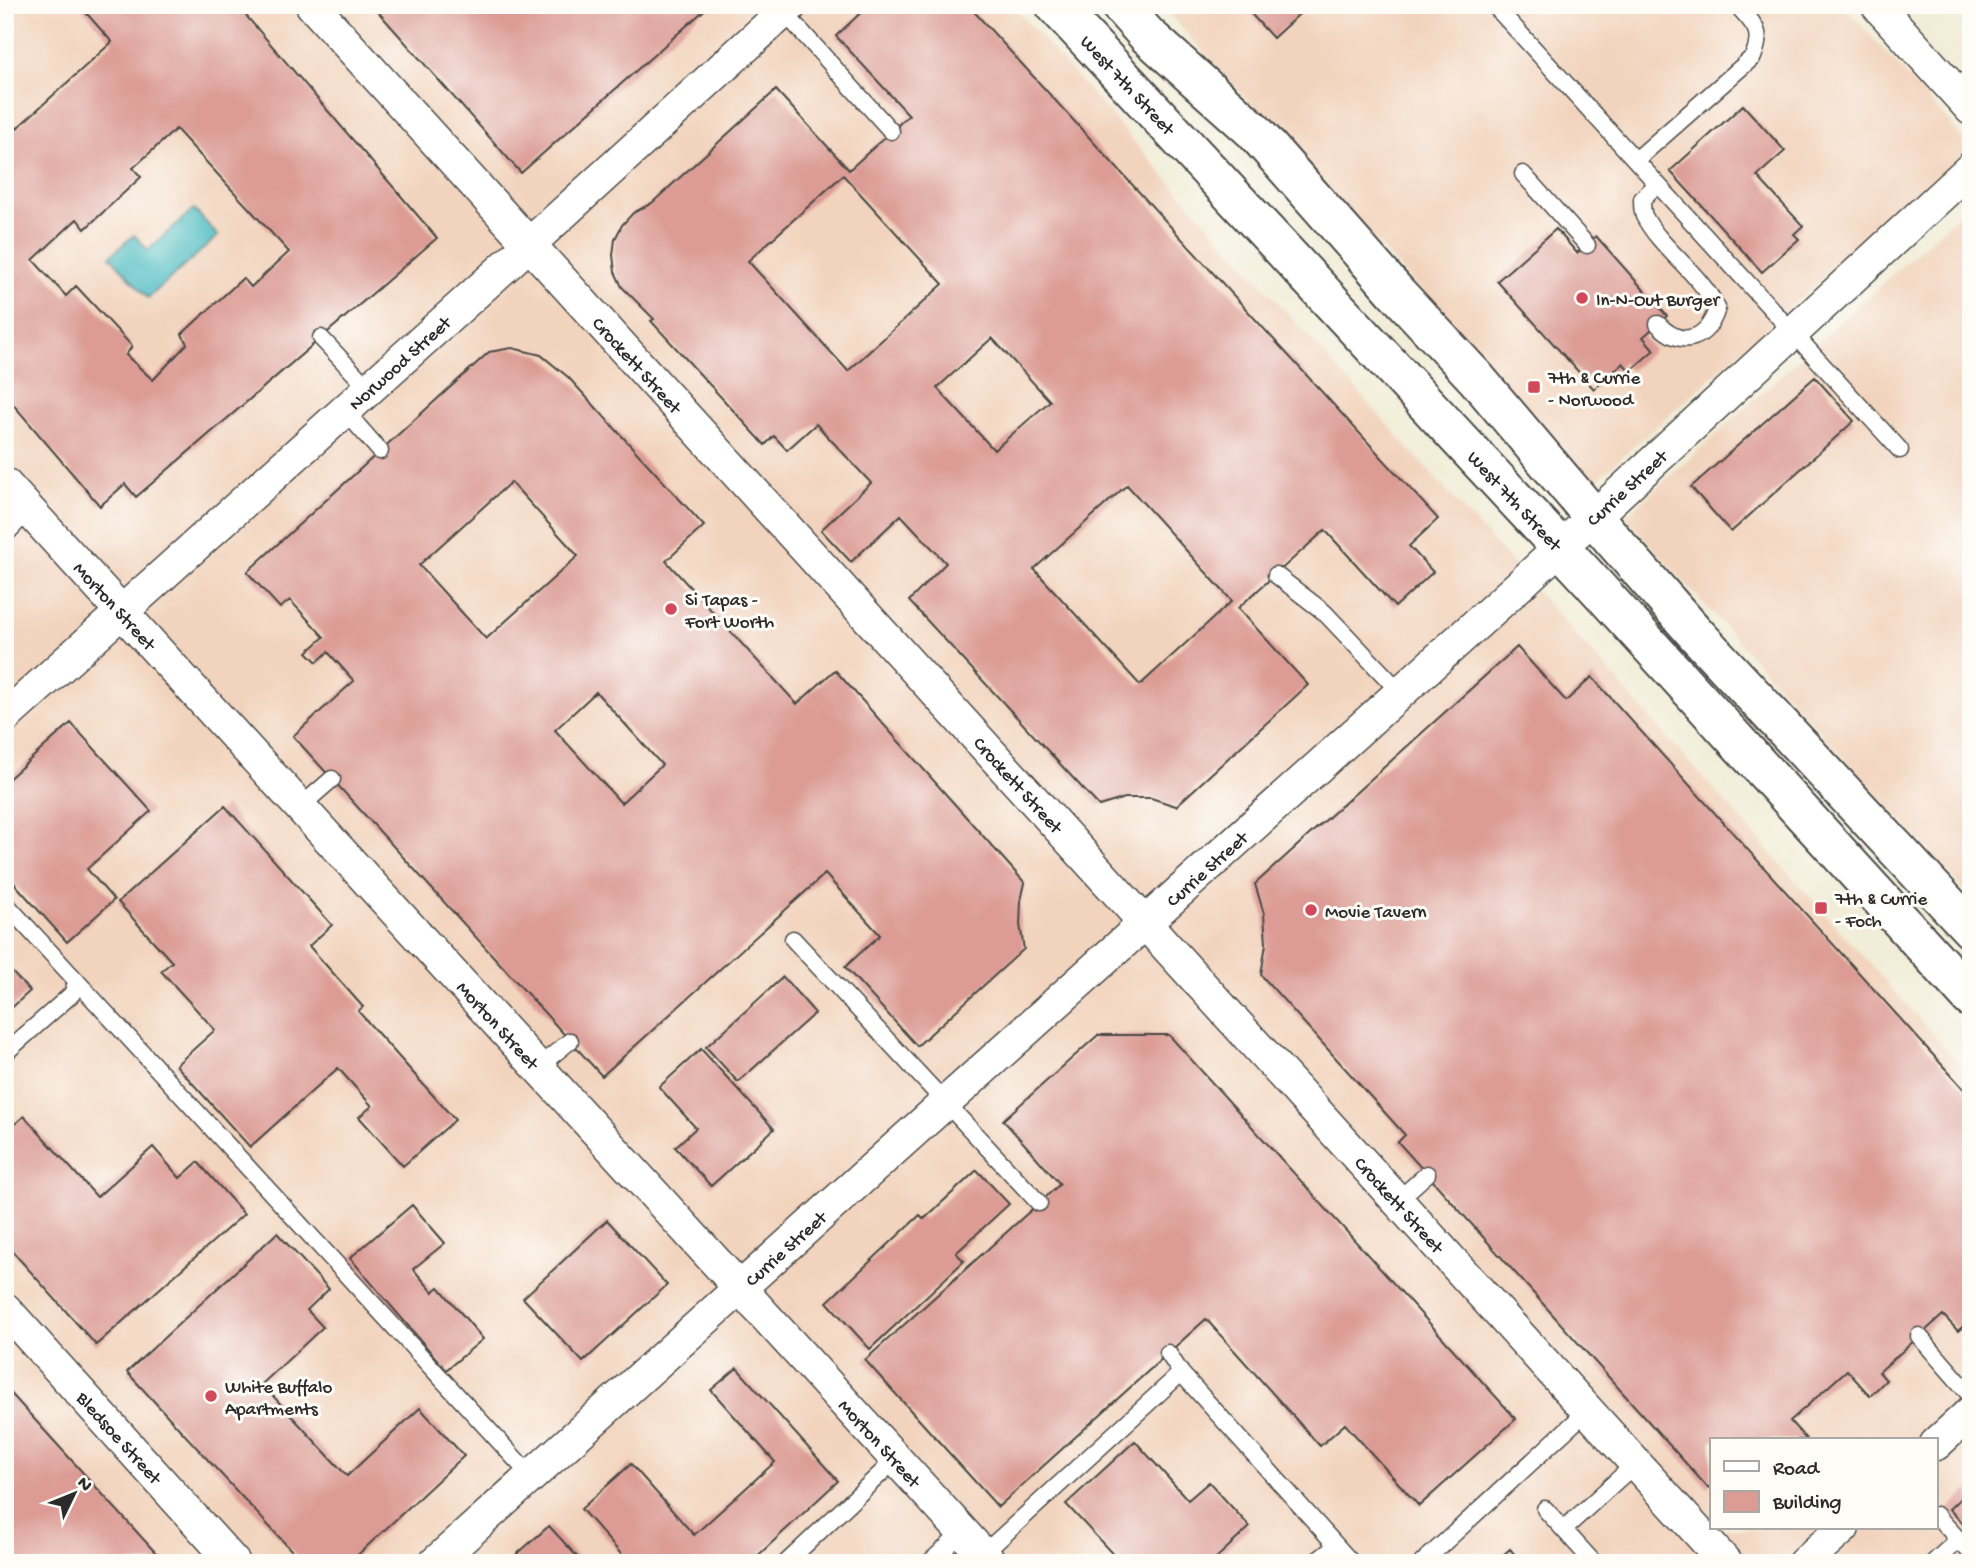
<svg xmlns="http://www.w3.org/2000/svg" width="1976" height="1568" font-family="'Gochi Hand',sans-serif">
	<rect width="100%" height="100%" fill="#fdfcf7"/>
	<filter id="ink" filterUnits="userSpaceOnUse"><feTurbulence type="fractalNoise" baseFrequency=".0143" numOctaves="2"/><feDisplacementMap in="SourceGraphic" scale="14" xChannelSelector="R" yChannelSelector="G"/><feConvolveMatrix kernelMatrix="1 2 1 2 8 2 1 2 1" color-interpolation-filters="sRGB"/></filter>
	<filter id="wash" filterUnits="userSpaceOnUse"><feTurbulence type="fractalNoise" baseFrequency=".00686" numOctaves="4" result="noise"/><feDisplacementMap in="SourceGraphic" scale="28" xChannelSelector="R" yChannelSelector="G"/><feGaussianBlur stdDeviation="1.57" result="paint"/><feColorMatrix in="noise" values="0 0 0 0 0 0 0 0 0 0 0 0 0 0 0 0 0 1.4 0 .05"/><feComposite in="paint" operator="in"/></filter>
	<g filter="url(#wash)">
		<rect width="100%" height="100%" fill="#f1edd8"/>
		<!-- built -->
		<path fill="#f2d4be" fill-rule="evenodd" d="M5,5H1012L1971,1077V1563H5ZM1712,1440H1936V1528H1712Z
			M1161,5H1843L1971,147L1594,482Z
			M1971,203V898L1625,517Z"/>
		<!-- water -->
		<path fill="#4cbbc2" stroke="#3c7376" stroke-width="2" d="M194,209L218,236L148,298L110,256L134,235L148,250Z"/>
		<g id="blocks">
			<!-- building -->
			<path fill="#dc9c95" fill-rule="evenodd" d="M79,5H237L437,238L136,497L125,484L100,506L5,395V139L112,42ZM176,129L289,252L251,287L243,278L182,334L187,344L153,380L126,355L132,346L76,286L66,296L33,260L77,219L85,229L141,177L133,168Z
				M372,5H710L521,173Z
				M869,5H968L1438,519L1409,546L1433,572L1395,607L1325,530L1238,608L1308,685L1176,806L1151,798H1125L1099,806L909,601L946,563L901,515L851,562L821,530L871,483L816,424L787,450L774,436L765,445L651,321L654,319L622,287L615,272L613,255L615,239L622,225L633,213L652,203L776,90L849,170L909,115L836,36ZM843,175L943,284L848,371L748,261ZM992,338L1050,401L994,450L937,388ZM1127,485L1232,601L1140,685L1034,569Z
				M1243,5H1309L1273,38Z
				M1743,105L1785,151L1757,176L1803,226L1794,234L1799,239L1762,272L1670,171Z
				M1556,229L1577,253L1596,236L1667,316L1643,337L1654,350L1630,371L1623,363L1594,389L1497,281Z
				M512,348L541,355L568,377L704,526L666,561L797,704L835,670L1025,883L1021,900L1020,925L1024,949L917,1046L845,967L880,935L825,874L602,1076L293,736L354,681L328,652L317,662L307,652L324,637L290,600L280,608L247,572L489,352ZM511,482L578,556L486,639L419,565ZM596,692L662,765L621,803L555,730Z
				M1815,377L1854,421L1731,532L1691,487Z
				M1517,647L1566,701L1592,677L1971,1097V1319L1958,1331L1943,1315L1879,1372L1886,1380L1870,1396L1847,1370L1790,1421L1806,1439L1804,1440H1712V1484L1708,1488L1398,1142L1405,1135L1261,975L1266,944L1264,914L1255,884Z
				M71,723L151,811L87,869L114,900L67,942L5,873V782Z
				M225,806L332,925L309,946L363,1007L358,1011L455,1120L403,1166L359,1117L372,1106L338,1068L250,1147L176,1065L215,1030L161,971L172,962L118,902Z
				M5,965L30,991L5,1014Z
				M783,977L815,1013L738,1082L706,1047Z
				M1098,1035H1169L1516,1419L1419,1506L1345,1424L1320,1446L1206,1319L998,1507L865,1360L1060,1184L1003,1120Z
				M701,1049L774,1129L711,1186L675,1147L696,1128L659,1087Z
				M24,1116L97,1197L153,1147L180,1178L198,1162L244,1214L96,1345L5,1243V1133Z
				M977,1170L1009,1204L956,1253L964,1261L870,1349L827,1302L920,1215L924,1219Z
				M412,1205L445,1243L413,1269L433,1292L439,1287L483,1339L446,1370L350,1258Z
				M607,1220L667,1285L583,1362L523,1298Z
				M277,1233L329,1289L307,1310L323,1327L262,1384L347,1476L420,1408L464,1456L349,1563H303L127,1372Z
				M737,1368L838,1481L750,1563H629L581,1509L631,1464L694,1535L775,1462L711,1390Z
				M5,1387L165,1563H5Z
				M1135,1441L1188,1500L1209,1482L1250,1527L1215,1559L1219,1563H1121L1066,1504Z
				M1971,1488V1532L1949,1509Z
				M549,1526L583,1563H507Z
				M1510,1549L1522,1563H1494Z"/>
		</g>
	</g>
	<g filter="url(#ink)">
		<use href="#blocks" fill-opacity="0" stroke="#494845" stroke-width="2"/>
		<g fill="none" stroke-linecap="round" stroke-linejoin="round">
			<defs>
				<path id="lane" d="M1494,5L1900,450
					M784,12L891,131
					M1636,160L1753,57C1764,30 1754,25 1737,5
					M1523,174L1587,245
					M1657,184L1642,199C1642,205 1642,211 1644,216C1661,249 1700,273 1717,308C1708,340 1681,349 1658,324
					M321,338L369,389
					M345,411L380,451
					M5,535L29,510
					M1276,575L1324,612L1401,693
					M300,807L332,779
					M5,903L531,1476
					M793,939L1039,1203
					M5,1053L72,994L77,981
					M538,1067L570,1041
					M1398,1200L1427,1174
					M1919,1336L1971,1396
					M1168,1353L1181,1373L1352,1563
					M1545,1509L1594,1563
					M1936,1515L1971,1553
					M1564,1529L1636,1463
					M983,1554L1181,1373
					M786,1563L896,1459
					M929,1563L963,1532
					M1314,1563L1336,1546
					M1422,1563L1588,1410
					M1933,1563L1959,1539"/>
				<g id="street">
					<path id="s1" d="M312,5L1726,1563"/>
					<path d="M1877,5L1971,109"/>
					<path id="s2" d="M5,484L991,1563"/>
					<path id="s3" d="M5,717L501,270L791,5"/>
					<path id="s4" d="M5,1309L234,1563"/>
					<path d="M1936,1444L1971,1412"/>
					<path id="s5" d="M435,1563L1522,583L1971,168"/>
					<path d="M1804,1563L1843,1528"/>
				</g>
				<g id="secondary">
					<path id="s6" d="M1055,5L1582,571L1971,998"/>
					<path d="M1120,5L1147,35L1254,131L1396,292L1476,378L1614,541L1696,634L1971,929"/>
				</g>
			</defs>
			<!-- lane casing -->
			<use href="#lane" stroke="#494845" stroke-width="19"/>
			<!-- street casing -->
			<use href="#street" stroke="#494845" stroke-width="35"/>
			<!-- secondary casing -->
			<use href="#secondary" stroke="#494845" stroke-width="42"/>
			<!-- lane -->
			<use href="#lane" stroke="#fff" stroke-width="16"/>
			<!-- street -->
			<use href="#street" stroke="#fff" stroke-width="32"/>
			<!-- secondary -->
			<use href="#secondary" stroke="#fff" stroke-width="38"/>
		</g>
	</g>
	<!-- markers -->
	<g fill="#d1495b" stroke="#fdfcf7" stroke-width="2.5">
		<circle cx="1582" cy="298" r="7"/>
		<rect x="1527" y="380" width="14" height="14" rx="3.5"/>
		<circle cx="671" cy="609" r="7"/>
		<rect x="1814" y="901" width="14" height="14" rx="3.5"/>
		<circle cx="1311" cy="910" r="7"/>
		<circle cx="211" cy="1396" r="7"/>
	</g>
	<g text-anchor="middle" stroke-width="6" stroke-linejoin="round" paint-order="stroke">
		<!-- street labels -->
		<g font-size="19" fill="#2b2b2b" stroke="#fdfcf7">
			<text dy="7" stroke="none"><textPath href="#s6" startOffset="108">West 7th Street</textPath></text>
			<text dy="7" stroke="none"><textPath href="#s3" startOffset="530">Norwood Street</textPath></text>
			<text dy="7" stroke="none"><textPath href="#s1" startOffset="485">Crockett Street</textPath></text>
			<text dy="7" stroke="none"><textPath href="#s5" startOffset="1605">Currie Street</textPath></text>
			<text dy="7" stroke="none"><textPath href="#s6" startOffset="676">West 7th Street</textPath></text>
			<text dy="7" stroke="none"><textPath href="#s2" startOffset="164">Morton Street</textPath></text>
			<text dy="7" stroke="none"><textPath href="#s1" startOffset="1052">Crockett Street</textPath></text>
			<text dy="7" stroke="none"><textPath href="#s5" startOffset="1038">Currie Street</textPath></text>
			<text dy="7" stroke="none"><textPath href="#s2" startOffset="732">Morton Street</textPath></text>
			<text dy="7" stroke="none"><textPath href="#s1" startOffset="1619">Crockett Street</textPath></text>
			<text dy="7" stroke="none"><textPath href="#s5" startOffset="471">Currie Street</textPath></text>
			<text dy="7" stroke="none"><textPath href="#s4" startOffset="172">Bledsoe Street</textPath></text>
			<text dy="7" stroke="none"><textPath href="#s2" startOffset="1298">Morton Street</textPath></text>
		</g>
		<!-- poi labels -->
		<g font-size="19" fill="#2b2b2b" stroke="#fdfcf7" text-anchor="start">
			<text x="1596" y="305">In-N-Out Burger</text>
			<text x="1548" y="383">7th &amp; Currie<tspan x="1548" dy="22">- Norwood</tspan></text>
			<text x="685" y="605">Si Tapas -<tspan x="685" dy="22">Fort Worth</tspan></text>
			<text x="1835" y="904">7th &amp; Currie<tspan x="1835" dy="22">- Foch</tspan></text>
			<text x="1325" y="917">Movie Tavern</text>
			<text x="225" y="1392">White Buffalo<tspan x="225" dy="22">Apartments</tspan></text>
		</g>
	</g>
	<!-- margin -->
	<rect width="1976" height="1568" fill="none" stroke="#fdfcf7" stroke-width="28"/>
	<!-- legend -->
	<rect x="1710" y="1438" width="228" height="91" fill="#fdfcf7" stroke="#a9a8a5" stroke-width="2"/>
	<rect x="1724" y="1461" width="35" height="10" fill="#ffffff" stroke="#a9a8a5" stroke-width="2"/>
	<text x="1773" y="1474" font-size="21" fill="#2b2b2b">Road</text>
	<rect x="1724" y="1491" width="35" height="21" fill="#dc9c95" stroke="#a9a8a5" stroke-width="2"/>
	<text x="1773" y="1508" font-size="21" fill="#2b2b2b">Building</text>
	<!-- north arrow -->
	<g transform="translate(74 1494) rotate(47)" stroke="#fdfcf7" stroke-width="5" paint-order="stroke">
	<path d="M0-5L12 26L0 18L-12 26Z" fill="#2b2b2b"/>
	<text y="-10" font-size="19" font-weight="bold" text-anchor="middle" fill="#2b2b2b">N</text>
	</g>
</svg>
